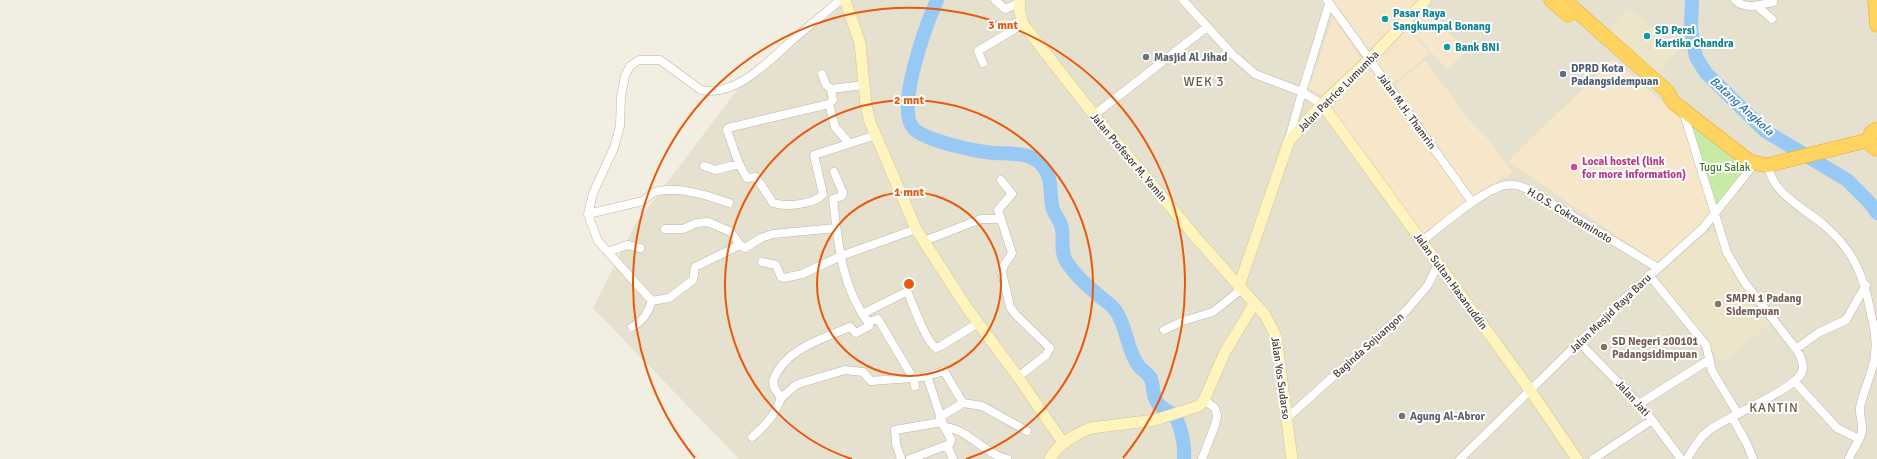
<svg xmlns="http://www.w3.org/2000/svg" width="1877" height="459" font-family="Signika,sans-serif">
	<rect width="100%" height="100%" fill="#f2eee1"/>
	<!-- residential -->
	<path fill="#e6e0cf" d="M834,0H1877V459H739L593,308L635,225L749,74Z"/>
	<!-- commercial -->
	<path fill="#f6e6ca" d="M1330,0H1424L1370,57Z
		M1424,8L1467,50L1447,70L1407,25Z
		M1333,17L1361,59L1322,96L1309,88Z
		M1406,26L1430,53L1393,84L1374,59Z
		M1613,59L1685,122L1713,213L1657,263L1508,162Z
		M1425,60L1471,122L1487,138L1513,172L1472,198L1395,85Z
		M1369,63L1469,202L1423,237L1327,107Z"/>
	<!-- education -->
	<path fill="#ece5ca" d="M1628,8L1680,49L1656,76L1605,32Z
		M1713,228L1732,267L1773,322L1722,362L1656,277Z"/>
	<!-- green -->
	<path fill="#c8eaa7" d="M1686,112L1753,163L1717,209Z"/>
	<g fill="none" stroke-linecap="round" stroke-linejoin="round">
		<!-- river -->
		<path stroke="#98c9f4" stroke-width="14" d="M937,0C927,23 894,110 914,129C926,141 975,151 993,153C1008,154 1029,152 1040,163C1055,179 1048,192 1053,209C1055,216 1061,221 1062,229C1064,240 1060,250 1066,261C1073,272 1086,285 1096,293C1102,299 1111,304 1116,311C1127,327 1127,350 1138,365C1142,371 1148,372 1151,379C1154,386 1152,395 1157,402C1161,410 1173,411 1177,420C1182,431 1185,447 1184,459
			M1692,0L1691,29L1696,57L1706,73L1765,131L1847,180L1869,202L1877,213"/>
		<defs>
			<path id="street" d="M995,0L1005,9L1019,3
				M1183,0L1232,54L1255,74L1302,92L1322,104
				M1327,0L1472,202
				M1735,0C1745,10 1760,5 1773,2
				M1757,6L1772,19
				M983,63L978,51L1023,24
				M822,74L826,85L831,89
				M829,104L835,127L849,143
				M1683,111L1727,253L1745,283L1796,349C1800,355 1805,364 1802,372C1795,390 1725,417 1707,432C1698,439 1693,449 1687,459
				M1094,115L1207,27
				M1289,139L1302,92L1329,4
				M739,164L727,130L728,128L829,104L833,100L831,89L864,85
				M1768,165C1772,194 1804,208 1824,225C1854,251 1864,276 1871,314C1874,326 1877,340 1875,353C1874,372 1863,389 1860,408C1859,415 1863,422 1862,429C1862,440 1852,449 1849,459
				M704,166L715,170L739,164L747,178L756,177L773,203C785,207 814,205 823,194L814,155L876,135
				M834,172L843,193L842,196L833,199C838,242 841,286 868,322L878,319L913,378L915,386
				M1001,180L1012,194L998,210L1012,253L1003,267L1002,272L1010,307L1016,315L1050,348L1046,355L1018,377
				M588,214L643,201C647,198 649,194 655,192C675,185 710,196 729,203
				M665,229H683L697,223L708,222L731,232L740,245L745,248L761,238L773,234L836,228
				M924,241L981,219H1001
				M1422,241C1440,227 1486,187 1507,185C1516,183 1525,188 1533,192L1658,268
				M608,252L627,245L640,248
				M762,262L776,265L781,277L784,278L802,274L841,256L916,229
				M1649,275L1706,345L1712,371L1738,414
				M652,301L669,298L693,280L695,267L740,245
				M862,314L904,293H908C913,305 926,342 936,348L941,346L978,323
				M632,327C643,321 648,313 652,301L598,241L590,220L589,210L593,193L614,148L620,126L621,96L625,76L630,66L639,60H660L701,90C734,97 766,64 788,44C805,29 823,15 840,0
				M1164,330L1183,321L1213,312L1238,292L1239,286
				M1579,342L1643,408L1681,459
				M1796,349L1818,333L1846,320L1866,285
				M927,376L944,427C967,428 984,454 1007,459
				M1794,381L1837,428L1859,439
				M781,398L796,385L801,383L845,370L863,372L871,381L924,377L944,371L963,403L982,406L1027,431
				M1639,404L1709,360
				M940,417L963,403
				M1732,417L1747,444L1753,459
				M1287,418L1406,311L1428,285L1438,264
				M752,437C767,424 774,416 781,398L774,387L773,381C784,349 822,339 850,327L856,333L869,326L868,322
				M947,445L953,459
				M901,459L896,444L895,430L942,422
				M910,459L950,444L951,439L944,427
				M1202,459L1215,425L1217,416L1215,408L1204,400
				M1460,459L1613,309L1703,228L1755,163
				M1593,459L1652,420"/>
			<path id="secondary" d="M845,0L860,43L866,105L870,122L916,229L967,308L1018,377L1064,444
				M1020,0L1019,9L1023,24L1094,115L1198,240L1265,315L1276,336L1292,459
				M1322,104L1530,390L1577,459
				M1239,286L1289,141L1322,104L1370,59L1426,0
				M1050,459C1056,445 1077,433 1091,428L1155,420L1199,406L1204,400L1225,352L1254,304"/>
			<path id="highway" d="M1551,0L1568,15
				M1564,0L1667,91L1673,102L1749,161L1759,164L1768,165L1869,140
				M1875,0L1877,25
				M1877,129L1871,133L1869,140L1872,146L1877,149"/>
		</defs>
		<!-- street casing -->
		<use href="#street" stroke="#bdb6a4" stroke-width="9"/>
		<!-- secondary casing -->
		<use href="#secondary" stroke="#d5c68e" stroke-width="12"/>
		<!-- highway casing -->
		<use href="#highway" stroke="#e6ab27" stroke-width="15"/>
		<!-- street -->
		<use href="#street" stroke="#fff" stroke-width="8"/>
		<!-- secondary -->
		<use href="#secondary" stroke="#fff3be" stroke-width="11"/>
		<!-- highway -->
		<use href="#highway" stroke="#ffd35f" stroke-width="14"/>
	</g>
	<!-- distance rings -->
	<g fill="none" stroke="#e8590c" stroke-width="2">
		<circle cx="909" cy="284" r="92"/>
		<path d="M852 459A184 184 0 1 1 966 459"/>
		<path d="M695 458A276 276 0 1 1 1123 458"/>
	</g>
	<!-- markers -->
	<g fill="#0f9aa8" stroke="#fff" stroke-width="1.5">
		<circle cx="1385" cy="19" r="4"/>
		<circle cx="1647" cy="36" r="4"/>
		<circle cx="1447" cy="47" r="4"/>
	</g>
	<g fill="#6b7280" stroke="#fff" stroke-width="1.5">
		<circle cx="1146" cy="57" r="4"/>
		<circle cx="1402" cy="416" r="4"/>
	</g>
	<circle fill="#5c6f8a" stroke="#fff" stroke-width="1.5" cx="1563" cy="74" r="4"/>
	<circle fill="#d1479c" stroke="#fff" stroke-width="1.5" cx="1574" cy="167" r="4"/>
	<g fill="#8d6e63" stroke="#fff" stroke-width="1.5">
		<circle cx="1718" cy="304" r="4"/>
		<circle cx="1604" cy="347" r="4"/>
	</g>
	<g text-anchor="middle" stroke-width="4" stroke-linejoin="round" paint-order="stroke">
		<!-- culture labels -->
		<g font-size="11" font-weight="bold" fill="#0d838f" stroke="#fff" text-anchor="start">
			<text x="1393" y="17">Pasar Raya<tspan x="1393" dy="13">Sangkumpal Bonang</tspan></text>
			<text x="1655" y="34">SD Persi<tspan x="1655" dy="13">Kartika Chandra</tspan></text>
			<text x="1455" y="51">Bank BNI</text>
		</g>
		<!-- worship labels -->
		<g font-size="11" font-weight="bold" fill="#5b616d" stroke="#fff" text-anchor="start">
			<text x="1154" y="61">Masjid Al Jihad</text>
			<text x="1410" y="420">Agung Al-Abror</text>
		</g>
		<!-- service labels -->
		<g font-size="11" font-weight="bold" fill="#4e5e75" stroke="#fff" text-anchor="start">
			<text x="1571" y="72">DPRD Kota<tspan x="1571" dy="13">Padangsidempuan</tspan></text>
		</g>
		<!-- street labels -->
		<g font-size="11" fill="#433e32" stroke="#fff">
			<text transform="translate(1338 91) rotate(-45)" y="4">Jalan Patrice Lumumba</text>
			<text transform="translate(1407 111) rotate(54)" y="4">Jalan M.H. Thamrin</text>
			<text transform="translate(1129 157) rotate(50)" y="4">Jalan Profesor M. Yamin</text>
			<text transform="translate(1570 215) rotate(31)" y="4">H.O.S. Cokroaminoto</text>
			<text transform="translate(1451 281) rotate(54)" y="4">Jalan Sultan Hasanuddin</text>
			<text transform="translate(1610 313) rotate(-44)" y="4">Jalan Mesjid Raya Baru</text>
			<text transform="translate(1368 345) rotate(-42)" y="4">Baginda Sojuangon</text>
			<text transform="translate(1281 378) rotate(82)" y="4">Jalan Yos Sudarso</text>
			<text transform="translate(1633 398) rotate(48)" y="4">Jalan Jati</text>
		</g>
		<!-- hotel labels -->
		<g font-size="11" font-weight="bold" fill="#b23c85" stroke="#fff" text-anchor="start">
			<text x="1582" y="165">Local hostel (link<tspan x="1582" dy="13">for more information)</tspan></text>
		</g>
		<!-- park labels -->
		<g font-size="11" fill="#3e7823" stroke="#fff">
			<text x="1725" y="171">Tugu Salak</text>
		</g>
		<!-- education labels -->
		<g font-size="11" font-weight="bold" fill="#785e54" stroke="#fff" text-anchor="start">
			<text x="1726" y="302">SMPN 1 Padang<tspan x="1726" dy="13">Sidempuan</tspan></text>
			<text x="1612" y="345">SD Negeri 200101<tspan x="1612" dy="13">Padangsidimpuan</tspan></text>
		</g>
		<!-- water labels -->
		<g font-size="12" font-style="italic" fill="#2670b4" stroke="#fff">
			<text transform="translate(1742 106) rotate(42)" y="4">Batang Angkola</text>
		</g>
		<!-- quarter labels -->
		<g font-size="13" letter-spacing="1" fill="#675c48" stroke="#fff">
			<text x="1204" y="86">WEK 3</text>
			<text x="1774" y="412">KANTIN</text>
		</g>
	</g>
	<circle cx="909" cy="284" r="6" fill="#e8590c" stroke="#fff" stroke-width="2"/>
	<g font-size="12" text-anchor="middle" font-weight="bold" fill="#e8590c" stroke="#fff" stroke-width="4" stroke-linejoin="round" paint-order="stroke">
		<text x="1003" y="29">3 mnt</text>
		<text x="909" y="104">2 mnt</text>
		<text x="909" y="196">1 mnt</text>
	</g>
</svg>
